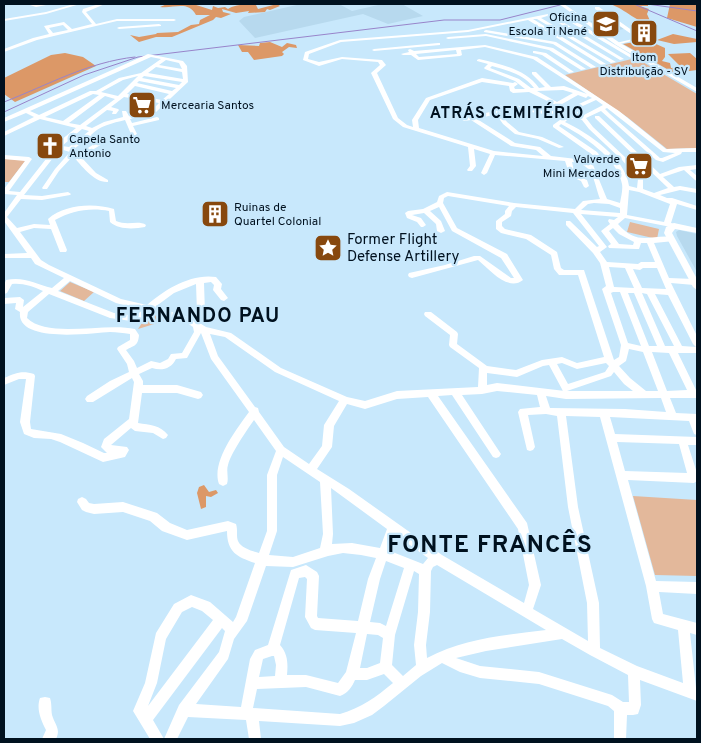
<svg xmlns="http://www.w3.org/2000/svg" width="701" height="743" font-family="Overpass,sans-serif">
	<rect width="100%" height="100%" fill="#c8e8fc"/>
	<!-- built -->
	<path fill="#b7d9ee" d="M301,4H339L352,11L378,5L377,4H402L423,16L388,24L363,14L255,38L239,21L244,17Z
		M608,18L624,28V29L607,32L590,21Z
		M679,230L697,234V272L677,236L676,232Z"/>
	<!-- green -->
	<path fill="#e3b89b" d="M636,58L697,94V148L667,149L627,117L565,75Z
		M4,159L26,160L9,182H4Z
		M630,222L659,229L657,239L627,232Z
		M70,282L94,292L84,301L60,291Z
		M153,311L169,316L164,321L138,329L146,317Z
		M633,496L697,500V576L655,575Z"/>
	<!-- forest -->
	<path fill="#dc9867" d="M167,4H193L212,10L213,6L218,8L225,7L228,9C233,5 249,3 256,5L258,9L277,4L280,6L270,10L267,9L265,12L248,13L249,11L236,13L222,9L223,12L231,14L221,18L216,17L213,20L172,37H156L139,42L130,35L139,37L156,34L157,33L178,32L191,25L199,24L200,20L210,15H196C188,0 174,9 160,7Z
		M608,4H648V6H640L649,9L647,14L651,23C638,25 623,6 608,4Z
		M670,4H697V27L667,18Z
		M673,34L697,39V42L674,44L657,40Z
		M647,40L665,48V57L662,61L670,63L671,68L681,67L668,54L690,53L697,59V70L674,73L623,44Z
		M270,42L282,47L287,43L296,45L297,48L289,47L282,52L284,54L282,56L254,60L248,52H242L238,45L259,46L260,43Z
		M65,53L83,57L96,66L15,102L4,94V78L51,55Z
		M204,485L209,492L216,490L218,493L211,497L206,496V507L201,509L197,493L199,487Z"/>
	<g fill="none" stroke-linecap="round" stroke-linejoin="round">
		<!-- stream -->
		<path stroke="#9884ca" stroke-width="1" d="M565,4H569
			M634,4L697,31
			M647,4L697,11
			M4,102C48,85 88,62 135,57
			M4,112L84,75L138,57L444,20H500L560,5"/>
		<!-- minor -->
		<path fill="#fff" fill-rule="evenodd" d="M27,4H51L36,7Z
			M74,4H80L46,14L4,21V19L46,12Z
			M99,4H105L86,12L96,24L117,19H174L176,20L174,21H117L37,40L4,52V49L33,38L49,34L44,26L64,22L72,29L92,24L82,12L83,9ZM63,25L68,30L53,33L49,28Z
			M595,7H599L643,38L616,45V43L637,38L595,9Z
			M548,14H578L576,16H567L635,57L631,58L560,16H553L624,59L620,60L547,16L541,18L616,62L611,63L537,19H533L606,64L601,65L528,20L468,32L341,42L309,54L308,59L319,62L342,57L382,60L386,65L377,73L398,118L407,125L413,127L412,120L426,98L482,78L513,83L515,82L518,84L514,87L515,89H525L515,81L485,69L484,68L488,64L477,61V60L479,59C500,64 526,69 539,88L545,87L532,74V72H536L551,87L564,86L587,94L533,59L485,47L461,50L462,55L460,56L418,60L411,55H403L401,54L409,52L408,50L410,49L414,51L485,45L537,57L619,111L666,149L697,148V152H682L681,154L663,162L656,160L601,111L586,118L593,127L626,158L643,178V189L654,193L668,188L595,118V116H599L660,174L679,167L697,165V169L690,170L697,176V181L695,180L684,170L663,177L674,187L680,186L697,189V193L680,190L660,195L667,198H672L697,206V210L677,204L671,223L676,224V228L625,218L618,224C638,247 650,234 674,237V241L654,243L669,278L694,279L697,281V284L694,285L671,283L697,336V353H678L696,390H697V398H670L676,413L697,414V435L694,434L689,421L610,417L615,434L697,437V445H688L697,473V481L694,483L628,480L656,581L697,582V594L659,592L663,614L697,623V635L690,633L696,688L697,689V701L640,680L641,705L638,714L633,715H627L626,739H614V711L608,706L539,684L480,678L460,672L442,663L421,676L384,706L372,715L354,723L340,726L259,721L261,739H249L246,720L188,717L177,739H150L133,711L145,683L156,633L174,604L191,595L210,602L233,622L236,617L255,563C237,557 227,552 227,531L187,540L162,531L150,521L123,512L94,514L86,512L82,510L77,502L78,499L82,497L86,499L89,503L94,504L123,502L157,513L170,523L187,530L228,521L236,524C238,530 236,536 238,541C241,548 252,551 259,553L267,531V475L276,451L254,420C247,430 231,453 228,465C226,471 229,478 227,484L223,486L219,484C211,462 236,430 249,412L211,359L201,333L187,358L176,359C171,369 162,371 152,368L139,374L143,381V385H177L201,392L203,395L201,398L198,399L177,393H142L138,423C150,425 160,425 168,435L166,438L163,439L153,433L135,431L131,428L111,445L127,447L129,450L125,457L103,462L60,442L51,439L34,438L24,434L20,422L26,379H19L4,385V378C15,373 22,370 34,374L35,376L30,422L31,429L61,434L83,443L104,453H107L101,447L104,439L129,419L134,382L132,378L93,402H87L85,399L87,396L110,381L129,372L127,364L117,349L118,347L130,340V334C123,333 117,332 110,332C92,333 16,344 20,312L15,309L16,303L4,304V298L20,297L24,300L23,307L43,291C32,286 23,283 12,284L7,293L4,294V285L6,280C24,276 35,284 52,288L64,278L35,264L31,258H4V254L27,253L4,221V213L17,195L4,194V189L25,161L4,159V155L29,157L32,159L9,191L20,192L61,140L76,128L40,119L4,136V132L34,117L26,113L4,122V118L148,54L183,61L187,66L188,82L156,112L130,119L132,123L157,117L159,118V120L133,126L137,134L134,136L131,134L125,120C113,123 99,126 91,135L101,141L102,144L81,157L96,173L108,180V182C94,183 81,165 73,156L59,171L47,189H43L42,188L55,169L70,152L60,149L24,195L42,196L68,192L71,194L70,195L42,200L21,199L7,217L17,228L34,224L50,225L48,219C65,204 94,203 114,209L116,221C127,226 139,220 146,225L145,227C134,229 119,230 110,222L109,211C90,207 71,211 55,220L67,250L66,252H60L51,229L34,228L20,232L41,260L49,265L121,299L147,305C164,290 191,273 216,277L222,284L221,289L228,298L224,301L221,300L213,290L214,285L211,282L204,283L205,313L198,322L206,327L231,333L281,368L347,397L365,401L397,391L478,387L479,368L450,347L449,345L450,335L425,316L424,314L425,312H431L457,332L458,334L457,344L487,366L516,370L542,360L562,357L577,363L604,357L578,275H559L554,269L551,255L526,239L501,233L496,229V221L505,214V211L509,206L448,196L444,198L443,203L457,228L507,254L523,280C508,292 490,270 478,260L412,278L409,277L408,275L409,273L445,265L474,256H480L511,278H514L501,258L452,231L439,207L430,211L441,221L445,231L441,233L437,231L436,224L424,213L412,215L421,218L426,225L423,227H421L417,222L407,218L405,213L408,211L423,209L437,202L439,196L447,192L514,203L575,209L583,201L600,199C593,180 594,164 572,162L575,174L587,180L589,186L586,188L584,187L581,181L570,176L565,161L495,155L487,173L484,175L481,173L490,154L474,149L476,166L472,171H468L467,170L470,166L468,147L403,127L393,119L371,73L380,65L378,62L342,59L319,66L303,60L305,52L340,40L468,30ZM456,50L457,54L419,57L416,54ZM151,57L161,59L141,73L119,78L96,91H90L39,115L30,111ZM166,60L179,63L182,69L159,65ZM492,66C507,70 525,75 534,88H531L519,79L490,68ZM156,67L182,72L183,79L148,73ZM138,76L118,96L101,92L123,80ZM144,76L182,82L179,85L142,78ZM139,81L176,88L172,91L137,83ZM482,82L509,86L510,91L513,93L529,92L578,116C561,113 505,100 491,107L494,111L461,119L464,121L471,120L511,146L536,150L543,156L494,151L419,128L418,120L430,100ZM135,86L169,94L162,100L127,94ZM563,90L573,93L557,102L537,91ZM93,94L99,95L63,121L45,117ZM578,95L586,98L588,96L592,98L570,108L562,104ZM105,96L115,99L80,125L69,123ZM124,97L159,103L152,110L129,116L126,111H122L123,117L104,122L92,128L86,126L107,110L113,111L112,114H116L119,110L118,109L111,107ZM596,100L603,105L584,115L574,110ZM607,108L663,152L675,153L662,158H660L610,114L605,109ZM498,109H511L564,117L553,125V127L594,156L586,158L585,160L551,156L540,147L515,143L477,119L496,114L503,124L515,134L538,139L559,148L564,147L542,137L519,132L507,122ZM567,118L582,120L589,129L622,160L638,179L637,188L629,186C626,158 588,133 565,122L568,119ZM561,124C582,135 618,158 622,184C623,190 621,197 620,203L607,199L591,160L600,158L601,157L597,152L559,126ZM82,129L89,131L69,147L62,146ZM88,138L96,143L78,154L74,149ZM629,190L639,192L670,204L664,222L627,215ZM594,203L609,204L620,208V213L581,210L588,204ZM516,207L573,213L599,246L597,247L570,221H566V225L593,253L600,263L606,286L602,289L621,345L619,357L614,360L584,270H564L561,268L557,252L531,235L505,229L502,226V222L511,216L512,211ZM581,214L618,217L614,220L609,219L608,221L610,224L601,231L611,244L608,246L609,248L636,249H639L641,243H647L655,262H641L638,264L607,262L600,252L607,247ZM613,228L619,234L634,242L633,245L619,244L609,231ZM609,267L625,268L634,288L614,287ZM643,268H657L666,289L642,288L633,269L640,270ZM70,281L116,303L142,310L136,316L114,313L58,291ZM196,284L197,312L192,318L155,307L174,293ZM613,292H620L641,346L628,343L611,293ZM628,293H634L657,346H649ZM642,293L647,294L674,346H665ZM49,294L110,318L138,322L141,321L150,312L183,320L193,327L194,332L182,353L171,354L168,359L160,363L151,361L137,368L134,361L126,350C135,345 138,346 139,335L135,329C105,322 48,339 27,318L28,312ZM655,294L668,295L693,344L696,347L682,346ZM210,334L225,337L275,372L339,401L324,425L322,446L309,464L284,447L259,412L258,408L255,407L218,356ZM629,349L643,352L658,391H646L630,378L619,366L626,361ZM652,352L669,353L687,390L667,391ZM562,363L577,369L606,363L609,366L605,372L568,384L557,364ZM549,365L563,391H565L497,383L487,385V373L517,377L543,366ZM614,372L624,384L633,391H567L611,376ZM497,391L537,395L540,407L520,409L518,412L527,450L530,451L533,450L535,447L528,415L546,414L557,416L568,507L587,603L588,641L533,609L541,585L527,523L438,396L452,395L493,457L496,458L499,457L501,454L499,451L462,395L482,394ZM546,396L566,399L661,398L666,412L625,409L551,408H550ZM428,397L518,529L529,585L524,603L442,555L349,489L317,469L332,447L334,426L347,404L365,409L397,399ZM566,416L600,417L646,586L652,619L654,623L678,630L683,683L637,666L600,648L599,603L578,507ZM617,442L679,444L687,473L625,471ZM283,457L320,482L323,534L320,548L293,557L269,555L277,531V475ZM331,488L387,529L380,548L352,543L332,544L333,534ZM396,535L428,558L423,564L390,551ZM343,553L361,555L376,558L368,579L358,621L318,618L317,616L319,576L317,572L306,565L291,570L268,645L255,650L250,659L241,707L196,704L228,659L234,639L247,621L266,566L293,567L328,556ZM386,561L404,568L386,626L380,623L370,622L380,579ZM437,565L546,630C506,635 464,638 427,658L426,645L430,612L431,571L433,567ZM414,571L419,574L418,612L414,645L416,665L403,676L392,665L395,635ZM305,577L307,579L305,617L311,628L315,630L356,633L346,672L338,683L306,675H287C288,664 288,654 280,645L299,578ZM192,607L202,611L213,620L148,706L157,683L166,639L182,612ZM222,628L225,631L219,652L179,705L164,739L153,720ZM367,634L378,635L383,638L380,663L367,668H360ZM562,639L590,655L628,675L629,702H623L612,695L539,672L480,666L456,658L486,651ZM272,656H274L276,665L275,676L259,677L263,659ZM384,674L393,683C376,697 361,708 340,714L253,708L257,689L306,687L340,696C348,693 352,687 355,680H367Z
			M159,24L161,25V26L119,29L117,28L119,27Z
			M486,30L556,42L596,67L591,68L553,44L484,32V31Z
			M486,34L553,48L586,69L581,70L549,50L486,36L448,39L446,38L448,37Z
			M438,43H440V45L374,51L372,50L374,49Z
			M535,51L546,53L574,72L569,73L542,55L533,53V51Z
			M45,697L50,698C52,704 51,709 52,715C55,725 61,729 56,739H42L46,730C41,720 36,709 40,698Z"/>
		<!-- major -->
		<path fill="#fff" fill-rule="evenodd" d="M559,4H564L620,43L697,88V92L616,45Z
			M674,223L697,228V233L675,229L672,233L697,279V290L693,287L664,233L666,227Z"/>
	</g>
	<!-- icons -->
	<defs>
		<symbol id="school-square" viewBox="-11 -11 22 22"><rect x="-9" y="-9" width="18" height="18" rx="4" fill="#87480e" stroke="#c8e8fc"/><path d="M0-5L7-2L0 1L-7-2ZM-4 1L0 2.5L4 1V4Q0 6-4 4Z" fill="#fff"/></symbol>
		<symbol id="building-square" viewBox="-11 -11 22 22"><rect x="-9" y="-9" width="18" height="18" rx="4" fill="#87480e" stroke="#c8e8fc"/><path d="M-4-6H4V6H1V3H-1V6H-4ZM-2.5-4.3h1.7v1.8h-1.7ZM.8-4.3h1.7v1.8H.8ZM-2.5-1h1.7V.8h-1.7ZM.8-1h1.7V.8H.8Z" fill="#fff"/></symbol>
		<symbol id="supermarket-square" viewBox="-11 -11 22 22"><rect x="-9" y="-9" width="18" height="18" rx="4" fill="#87480e" stroke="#c8e8fc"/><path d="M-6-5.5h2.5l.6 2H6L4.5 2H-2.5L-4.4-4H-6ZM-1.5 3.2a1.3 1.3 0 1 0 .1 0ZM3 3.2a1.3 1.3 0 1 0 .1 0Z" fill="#fff"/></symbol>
		<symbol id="church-square" viewBox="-11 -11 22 22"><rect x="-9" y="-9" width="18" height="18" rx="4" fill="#87480e" stroke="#c8e8fc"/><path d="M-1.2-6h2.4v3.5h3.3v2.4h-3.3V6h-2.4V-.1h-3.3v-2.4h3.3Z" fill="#fff"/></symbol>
		<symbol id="sight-square" viewBox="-11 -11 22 22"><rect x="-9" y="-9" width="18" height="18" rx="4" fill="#87480e" stroke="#c8e8fc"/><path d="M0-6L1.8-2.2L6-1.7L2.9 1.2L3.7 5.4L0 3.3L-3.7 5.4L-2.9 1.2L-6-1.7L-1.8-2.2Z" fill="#fff"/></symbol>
	</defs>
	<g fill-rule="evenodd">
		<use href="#school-square" x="590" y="8" width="32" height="32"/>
		<use href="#building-square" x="628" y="17" width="32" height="32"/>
		<use href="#supermarket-square" x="126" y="89" width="32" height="32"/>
		<use href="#church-square" x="34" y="130" width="32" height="32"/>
		<use href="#supermarket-square" x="623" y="150" width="32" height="32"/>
		<use href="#building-square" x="199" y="198" width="32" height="32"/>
		<use href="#sight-square" x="312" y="232" width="32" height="32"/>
	</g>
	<g text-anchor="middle" stroke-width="4.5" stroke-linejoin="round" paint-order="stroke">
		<!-- far-poi labels -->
		<g font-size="12" fill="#00111f" stroke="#c8e8fc" text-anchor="start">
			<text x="587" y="21" text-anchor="end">Oficina<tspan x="587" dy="14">Escola Ti Nené</tspan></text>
			<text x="644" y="61" text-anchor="middle">Itom<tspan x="644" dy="14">Distribuição - SV</tspan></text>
			<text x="161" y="109">Mercearia Santos</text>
			<text x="69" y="143">Capela Santo<tspan x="69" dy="14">Antonio</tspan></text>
			<text x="620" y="163" text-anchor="end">Valverde<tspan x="620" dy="14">Mini Mercados</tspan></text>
			<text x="234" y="211">Ruinas de<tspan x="234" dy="14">Quartel Colonial</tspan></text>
		</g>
		<!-- poi labels -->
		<g font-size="15" fill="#00111f" stroke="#c8e8fc" text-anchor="start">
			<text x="347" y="244">Former Flight<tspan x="347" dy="17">Defense Artillery</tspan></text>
		</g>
		<!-- far-district labels -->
		<g font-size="16" font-weight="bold" letter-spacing="1" fill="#00111f" stroke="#c8e8fc">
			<text x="507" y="118">ATRÁS CEMITÉRIO</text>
		</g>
		<!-- district labels -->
		<g font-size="20" font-weight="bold" letter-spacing="1" fill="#00111f" stroke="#c8e8fc">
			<text x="198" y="322">FERNANDO PAU</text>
		</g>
		<!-- near-district labels -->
		<g font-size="24" font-weight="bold" letter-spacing="1" fill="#00111f" stroke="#c8e8fc">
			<text x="490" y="552">FONTE FRANCÊS</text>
		</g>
	</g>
	<!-- border -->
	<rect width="701" height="743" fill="none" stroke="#00111f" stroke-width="10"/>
</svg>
